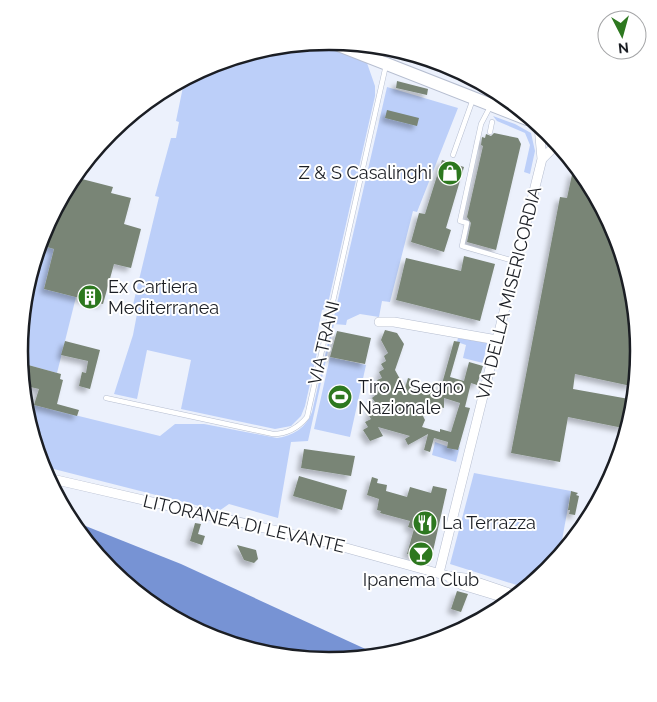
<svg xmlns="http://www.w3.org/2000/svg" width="657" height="702" font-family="Raleway,sans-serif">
	<defs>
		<filter id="shadow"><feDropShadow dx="-4" dy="4" stdDeviation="2.5" flood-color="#0004"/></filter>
	</defs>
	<rect width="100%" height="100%" fill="#ecf1fc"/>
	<!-- green -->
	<path fill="#bccff9" d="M318,43L367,63L375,86V96L327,308L322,310L318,330L320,339L305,406L301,416L291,426L275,429L181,409L191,360L147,350L137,399L114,394L133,335L137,314L131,313L159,197L155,196L171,138H176L179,122L176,121L184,82L210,65Z
		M387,87L458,108L417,212L413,211L390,302L382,301L379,317L360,314L347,320L346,325L334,324L308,441L291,442L278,518L229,504L219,511L42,466L29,401L34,405L160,436L175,424H204L277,438C293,436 306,428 312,412Z
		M493,116L515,124L531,133L535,151L530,174L524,172L530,145L525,133L497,121Z
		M40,245L54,249L44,289L76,297L57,373L21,363L19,351Z
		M458,338L487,343L483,363L463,358L466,345L457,342Z
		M330,357L366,365L350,437L314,429Z
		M435,442L457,450L460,446L456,462L432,455Z
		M474,473L571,491L560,551L547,570L523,587L450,564Z"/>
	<!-- water -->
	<path fill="#7793d4" d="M78,523L181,564L372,652L328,661L210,637L109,570Z"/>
	<!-- building -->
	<path fill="#798576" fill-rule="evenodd" filter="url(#shadow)" d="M397,81L428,89L427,95L396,88Z
		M387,110L419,118L417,126L385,118Z
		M494,133L518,138L521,144L496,250L467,242L471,223L467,217L483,146L481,145L482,137L485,138L486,134L491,136Z
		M442,160L464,167L446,228L451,230L444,252L411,242L419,213L425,214Z
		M573,170L615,233L638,351L631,386L575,374L573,389L629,399L623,428L568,417L560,462L511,453L560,197L567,198Z
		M78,178L113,187L111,193L131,198L124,224L141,229L131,268L114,264L103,304L44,289L54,249L40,245L42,232Z
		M464,256L495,264L480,321L396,300L406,258L461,271Z
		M385,330L397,333L404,344L395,370L405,388L408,378L414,380L412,391L423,384L424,387L430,384L438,398L454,341L460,342L450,377L464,381L469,362L483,366L477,385L471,383L465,407L470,408L458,450L447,448L448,442L434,438L430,452L424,450L428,434L408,445L405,439L410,436L378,427L383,436L370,441L363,430L368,427L365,422L371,419L368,414L373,411L369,405L375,402L372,398L377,394L375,389L380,385L377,380L382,378L379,372L384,369L381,364L386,361L384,356L388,353L381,340ZM444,398L460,403L451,432L440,429V432L422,427L425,420L423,416L427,413L421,402L444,408Z
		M337,331L371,338L365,364L330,357Z
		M65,341L100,350L90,389L79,386L82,372L86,373L88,361L61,355Z
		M21,363L61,374L60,379L63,380L57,404L79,410L77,416L34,405L39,389L26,386Z
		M304,449L355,456L351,476L301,468Z
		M299,476L347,490L342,510L293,496Z
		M372,477L378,479L377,483L387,485L386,491L407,497L410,487L431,493L433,486L447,489L431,560L407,554L414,529L408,527L410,521L380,513L381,511L377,510L379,499L367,495Z
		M571,491L578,493L576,495L579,496L575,515L569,514L570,510H568Z
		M195,523L201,524L198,534L205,536L202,545L190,541Z
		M237,545L256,550L258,559L254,563L244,560Z
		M457,591L468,594L461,612L451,609Z"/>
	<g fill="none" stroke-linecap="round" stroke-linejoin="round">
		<defs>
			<path id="lane" d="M491,105L481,124L460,221L467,223L462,246L517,262
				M490,132L492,122
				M453,155L473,99
				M106,398L273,434C288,434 298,428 307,417L386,65"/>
			<path id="street" d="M542,159L556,145
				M379,322H394L497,340
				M48,478L321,541L448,576L465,578L512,594
				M439,573L542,159L539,126
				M450,578L462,585L505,598"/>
			<path id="secondary" d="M328,41L527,119"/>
		</defs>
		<!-- lane casing -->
		<use href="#lane" stroke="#b6bed0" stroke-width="5.5"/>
		<!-- street casing -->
		<use href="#street" stroke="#b6bed0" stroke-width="10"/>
		<!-- secondary casing -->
		<use href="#secondary" stroke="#b6bed0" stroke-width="14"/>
		<!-- lane -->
		<use href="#lane" stroke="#fff" stroke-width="4.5"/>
		<!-- street -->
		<use href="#street" stroke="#fff" stroke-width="9"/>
		<!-- secondary -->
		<use href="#secondary" stroke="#fff" stroke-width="12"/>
	</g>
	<!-- icons -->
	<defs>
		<symbol id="shop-disc" viewBox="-11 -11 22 22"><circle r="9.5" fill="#2d781f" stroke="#fff"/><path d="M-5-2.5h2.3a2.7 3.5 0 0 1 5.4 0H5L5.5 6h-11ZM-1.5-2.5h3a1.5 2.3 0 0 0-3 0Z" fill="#fff"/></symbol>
		<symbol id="building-disc" viewBox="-11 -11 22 22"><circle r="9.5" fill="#2d781f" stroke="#fff"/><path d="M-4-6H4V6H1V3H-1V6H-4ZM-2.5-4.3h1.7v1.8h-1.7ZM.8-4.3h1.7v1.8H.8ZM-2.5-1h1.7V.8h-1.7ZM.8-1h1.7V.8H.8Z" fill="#fff"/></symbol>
		<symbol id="stadium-disc" viewBox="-11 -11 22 22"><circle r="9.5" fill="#2d781f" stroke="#fff"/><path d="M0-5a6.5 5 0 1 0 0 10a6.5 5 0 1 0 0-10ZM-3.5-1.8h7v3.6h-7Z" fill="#fff"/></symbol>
		<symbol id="restaurant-disc" viewBox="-11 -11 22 22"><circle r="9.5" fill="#2d781f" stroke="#fff"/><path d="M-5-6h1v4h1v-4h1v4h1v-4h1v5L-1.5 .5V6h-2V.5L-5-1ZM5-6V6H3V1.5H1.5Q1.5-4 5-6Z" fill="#fff"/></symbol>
		<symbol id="bar-disc" viewBox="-11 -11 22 22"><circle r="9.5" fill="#2d781f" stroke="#fff"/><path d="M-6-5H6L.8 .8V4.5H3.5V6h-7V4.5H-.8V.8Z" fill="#fff"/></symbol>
	</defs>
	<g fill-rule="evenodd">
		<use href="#shop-disc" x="436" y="159" width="28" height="28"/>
		<use href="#building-disc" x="76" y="283" width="28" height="28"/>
		<use href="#stadium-disc" x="326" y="383" width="28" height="28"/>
		<use href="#restaurant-disc" x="411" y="509" width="28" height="28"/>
		<use href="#bar-disc" x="407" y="540" width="28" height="28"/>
	</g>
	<g text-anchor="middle" stroke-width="4" stroke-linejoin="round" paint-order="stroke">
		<!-- poi labels -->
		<g font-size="18" fill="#1b1e24" stroke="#fff" text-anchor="start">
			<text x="432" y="179" text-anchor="end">Z &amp; S Casalinghi</text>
			<text x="108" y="293">Ex Cartiera<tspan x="108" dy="21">Mediterranea</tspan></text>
			<text x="358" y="393">Tiro A Segno<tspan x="358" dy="21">Nazionale</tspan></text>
			<text x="442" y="529">La Terrazza</text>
			<text x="421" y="586" text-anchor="middle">Ipanema Club</text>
		</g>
		<!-- street labels -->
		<g font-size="18" fill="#1b1e24" stroke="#fff">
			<text transform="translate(509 293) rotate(-76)" y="6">VIA DELLA MISERICORDIA</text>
			<text transform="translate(324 343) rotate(-77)" y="6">VIA TRANI</text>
			<text transform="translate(244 524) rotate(13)" y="6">LITORANEA DI LEVANTE</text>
		</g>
	</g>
	<!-- crop -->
	<path d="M0 0H657V702H0ZM28 351a301 301 0 1 1 602 0a301 301 0 1 1-602 0Z" fill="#fff" fill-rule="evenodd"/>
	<path fill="none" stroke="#1b1e24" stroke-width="2.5" d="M28 351a301 301 0 1 1 602 0a301 301 0 1 1-602 0Z"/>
	<!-- north arrow -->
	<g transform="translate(622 35) rotate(174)"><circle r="24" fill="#ffffff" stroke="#a4a5a7"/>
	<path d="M0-4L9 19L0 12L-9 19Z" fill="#2d781f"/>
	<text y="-8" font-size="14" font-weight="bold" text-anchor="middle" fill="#1b1e24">N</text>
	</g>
</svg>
